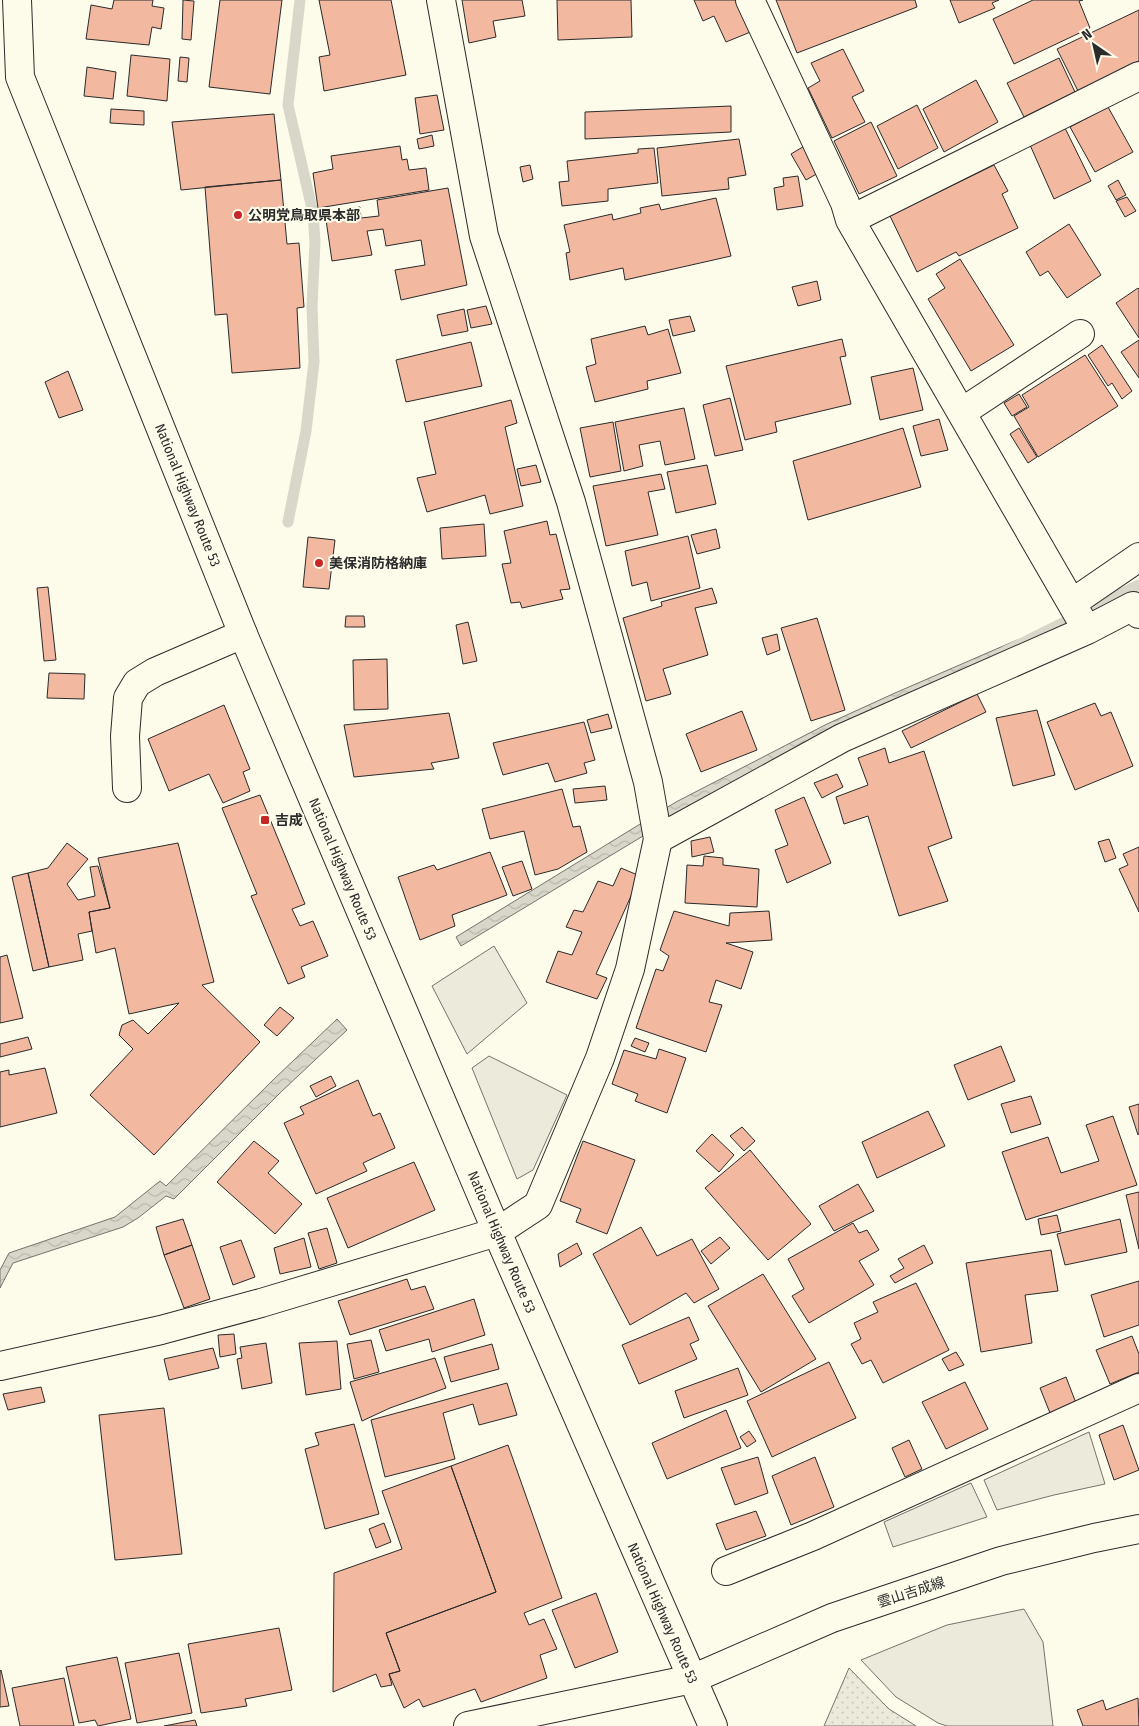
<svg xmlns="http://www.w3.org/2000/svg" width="1139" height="1726" font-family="'Fira Sans Condensed','Noto Sans JP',sans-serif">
	<defs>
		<pattern id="grass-dots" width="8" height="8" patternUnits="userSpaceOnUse" patternTransform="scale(1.25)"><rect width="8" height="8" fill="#ecebdb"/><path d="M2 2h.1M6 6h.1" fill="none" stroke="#cbcabc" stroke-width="1.8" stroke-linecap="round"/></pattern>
		<pattern id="water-waves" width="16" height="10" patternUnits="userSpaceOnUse" patternTransform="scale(1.25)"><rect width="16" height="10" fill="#d8d7c9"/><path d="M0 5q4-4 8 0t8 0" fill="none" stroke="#bab9ad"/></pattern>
	</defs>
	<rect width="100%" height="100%" fill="#fdfbea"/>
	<!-- grass -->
	<path fill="url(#grass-dots)" stroke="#74746e" d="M849,1668L889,1709L916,1726H824Z"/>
	<!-- parking -->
	<path fill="#eceadb" stroke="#74746e" d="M494,946L527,1003L467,1054L432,986Z
		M489,1056L567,1095L533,1170L517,1179L472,1068Z
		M1089,1432L1105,1484L1054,1495L997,1510L984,1480Z
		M971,1483L987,1517L893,1547L884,1522Z
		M1024,1609L1043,1642L1053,1726H947L938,1723L896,1697L861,1660L947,1625Z"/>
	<!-- water -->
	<path fill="url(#water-waves)" stroke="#74746e" d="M1017,640L1021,651L681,813L461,946L456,937L676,802L827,724L895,693Z
		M337,1019L347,1030L282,1091L174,1199L166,1196L138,1218L123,1227L13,1263L0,1288V1270L9,1253L115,1217L160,1181L166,1186L273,1080Z"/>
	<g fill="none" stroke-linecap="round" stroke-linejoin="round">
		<!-- stream -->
		<path stroke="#d8d7c9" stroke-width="11" d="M288,522L306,431L314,362L312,307L315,242L313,213L288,105L300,0
			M1006,651L1139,585"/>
	</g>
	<!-- building -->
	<path fill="#f2b8a0" stroke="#2b2b2b" d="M114,0H153L152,6L164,8L161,29L152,27L149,45L86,39L91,5L112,9Z
		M183,0L194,1L191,40L182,39Z
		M220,0H282L270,94L209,87Z
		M319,0H391L406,75L324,91L319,57L330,55Z
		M462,0H522L525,16L493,21L496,37L469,43Z
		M557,0H631L632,37L558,40Z
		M694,0H739L753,31L726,42L714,16L703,21Z
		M776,0H915L917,7L797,53Z
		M950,0H999L992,3L995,8L959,23Z
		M1033,0H1083L1079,1L1090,28L1014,64L993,19Z
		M1139,10V61L1078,91L1057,49Z
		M843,49L864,91L852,97L865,122L832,138L808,88L820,81L811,63Z
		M131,55L170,59L167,101L127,96Z
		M180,57L189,58L187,82L178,81Z
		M1059,58L1075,92L1024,117L1007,83Z
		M87,67L116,72L113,99L84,96Z
		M976,80L998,122L944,152L923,109Z
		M437,95L444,130L420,134L415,98Z
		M917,105L938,148L898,169L877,126Z
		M731,106V132L585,139V112Z
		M1108,107L1133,152L1095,172L1070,127Z
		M111,109L144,111V125L110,123Z
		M274,114L281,180L181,190L172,122Z
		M871,122L897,176L859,194L834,141Z
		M1065,128L1091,181L1054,199L1030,145Z
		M432,135L434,146L419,149L417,139Z
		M739,139L746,175L728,178L729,189L662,196L657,148Z
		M806,145L820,172L806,180L791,154Z
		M400,146L402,160L407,159L409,170L426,168L429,190L318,208L313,173L333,169L331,156Z
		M654,148L658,183L608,189V201L562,206L559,182L569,181L567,161L638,153V149Z
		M530,165L533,179L523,182L520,167Z
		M994,165L1008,191L1002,194L1018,228L959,256L956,252L917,272L890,216Z
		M798,176L803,206L777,210L774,188L784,186L783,178Z
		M281,180L287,244L299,243L304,307L297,308L300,368L232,373L227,314L215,315L205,187Z
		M1118,180L1126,195L1116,200L1108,186Z
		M448,188L467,285L401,300L395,270L425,265L421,240L386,246L383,229L367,231L372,255L332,261L325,213L360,207L361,218L379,216L377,200Z
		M1127,197L1136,211L1125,217L1116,201Z
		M716,198L731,256L625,280L623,268L570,280L566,253L570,252L564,225L612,214L613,220L641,213L640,208L659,204L661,210Z
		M1069,224L1101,275L1067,298L1048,271L1040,276L1026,252Z
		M960,259L1014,345L971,371L928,299L945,288L936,274Z
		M817,281L821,300L798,306L792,287Z
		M1138,288L1139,289V338L1116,303Z
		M486,306L492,324L471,328L467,310Z
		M464,309L468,331L442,336L437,315Z
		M690,316L695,331L673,336L669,320Z
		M645,326L648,335L668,329L681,373L647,381L648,389L595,402L586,367L596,364L591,339Z
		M842,339L846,356L840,357L851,404L775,422L777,432L745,440L726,366Z
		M1139,340V378L1121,352Z
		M471,342L482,386L406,402L396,360Z
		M1102,345L1132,391L1122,399L1112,383L1108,386L1088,355Z
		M1085,355L1118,406L1038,457L1014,416L1029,407L1022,395Z
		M913,368L923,410L880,420L871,377Z
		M68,371L83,410L59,418L45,382Z
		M1019,394L1027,407L1012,416L1004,403Z
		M730,398L743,450L715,456L703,405Z
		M511,400L517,423L505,427L523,506L490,514L485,495L427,512L417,478L436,474L424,422Z
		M684,408L695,459L665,465L660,441L639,445L643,466L624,471L615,422Z
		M939,419L948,450L921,456L913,426Z
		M613,422L621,471L590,477L580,428Z
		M903,428L921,487L808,520L793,461Z
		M1019,428L1037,457L1028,463L1010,434Z
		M536,465L541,482L521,486L517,469Z
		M707,465L716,504L676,513L667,472Z
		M661,474L665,489L648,492L658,535L606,546L593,486Z
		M547,521L550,535L556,534L570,589L560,590L563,599L522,608L520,602L511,603L502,564L511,563L504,531Z
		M484,524L486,556L442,559L440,528Z
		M716,529L720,548L697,554L691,535Z
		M688,536L700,588L651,601L647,582L632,586L625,551Z
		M308,537L335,540L329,589L303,587Z
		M48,587L56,660L44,661L37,588Z
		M712,588L717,603L695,608L708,655L663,669L671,694L646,701L623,618L662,606L661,602Z
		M346,616H364L365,627H345Z
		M817,618L845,710L811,721L781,628Z
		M468,622L477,661L463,664L456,625Z
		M777,634L780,650L767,655L762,638Z
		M387,659L388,709L354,710L353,660Z
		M49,673L85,674L84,699L47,698Z
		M977,694L986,712L911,748L902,731Z
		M1095,703L1101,716L1111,712L1133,766L1075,790L1047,722Z
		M224,705L250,769L243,772L250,791L223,803L209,774L169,791L148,739Z
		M1037,710L1055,775L1013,786L996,718Z
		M742,711L757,750L701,772L686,734Z
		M449,713L459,758L431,763L434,769L354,777L344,725Z
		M608,714L612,728L591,733L587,720Z
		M584,722L595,760L584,763L587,773L555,782L548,763L503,775L493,743Z
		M885,748L889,763L924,751L952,838L928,847L948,901L899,916L868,816L844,824L836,797L868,785L858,758Z
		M837,774L843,787L822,798L814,783Z
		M605,786L607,800L575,803L573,789Z
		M562,789L573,827L580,826L587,852L558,869L535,875L524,831L490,839L482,809Z
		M260,795L305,904L292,909L300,926L313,921L328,956L301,967L305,977L288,984L251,896L257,894L222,808Z
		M804,797L831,863L787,883L775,850L788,845L775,810Z
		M710,837L714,852L692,857L691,841Z
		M1109,839L1116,858L1105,862L1098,842Z
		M67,843L88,859L67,884L78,900L95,896L90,867L98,866L110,908L89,912L92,931L78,934L83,960L49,967L28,873L48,868Z
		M178,843L214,982L202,985L260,1042L154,1155L90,1095L133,1049L119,1035L122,1025L133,1020L148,1034L179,1003L129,1014L115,948L96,953L89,912L110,908L98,858Z
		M1139,847V912L1119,869L1128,865L1123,854Z
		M490,852L507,895L452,915L455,926L420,940L398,877L434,865L437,870Z
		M704,856L723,858V865L759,869L757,907L685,903L687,865L703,866Z
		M522,861L532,889L513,896L502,867Z
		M621,868L640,876L596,974L607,978L597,999L546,982L558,951L572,955L582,932L566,927L574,910L583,912L598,881L613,886Z
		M28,873L49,967L33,971L12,877Z
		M674,911L729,926L730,913L769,911L772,940L726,943L753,952L741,989L716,980L709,1002L722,1005L706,1052L636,1028L656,969L663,971L669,956L660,950Z
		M7,955L23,1018L0,1023V957Z
		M280,1007L294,1018L277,1036L264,1025Z
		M28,1037L32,1049L0,1057V1044Z
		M635,1038L649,1043L645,1052L631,1046Z
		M1001,1046L1015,1081L968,1100L954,1065Z
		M659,1049L686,1058L667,1113L635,1101L638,1094L612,1084L624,1050L656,1059Z
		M45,1068L57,1113L0,1127V1072L9,1070V1075Z
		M331,1076L336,1086L316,1097L310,1086Z
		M358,1080L373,1116L380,1113L395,1148L363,1163L367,1171L316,1194L284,1123L304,1114L300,1107Z
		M1031,1096L1041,1124L1011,1133L1001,1104Z
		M1139,1104V1134L1138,1135L1129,1107Z
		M928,1111L945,1146L877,1178L862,1142Z
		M1113,1116L1137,1185L1026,1220L1002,1152L1048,1137L1061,1173L1099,1161L1086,1125Z
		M742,1127L755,1141L744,1151L730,1136Z
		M712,1134L734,1155L719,1172L696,1151Z
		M254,1141L279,1161L268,1173L302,1204L275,1234L217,1182Z
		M583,1141L635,1160L607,1234L576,1222L581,1209L560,1201Z
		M750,1150L811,1224L768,1260L705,1188Z
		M414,1162L435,1210L348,1248L327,1198Z
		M858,1184L874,1211L834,1231L819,1206Z
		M1139,1192V1249L1126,1195Z
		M1057,1215L1061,1231L1041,1235L1038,1219Z
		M183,1219L192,1245L164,1255L156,1227Z
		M1120,1219L1127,1252L1065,1265L1057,1234Z
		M853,1223L859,1233L867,1230L879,1250L859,1261L874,1285L809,1323L792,1296L804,1289L788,1259Z
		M641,1227L657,1256L692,1239L719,1289L694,1303L686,1293L630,1325L593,1254Z
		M327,1228L337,1263L319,1269L308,1233Z
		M720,1237L730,1248L711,1264L701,1251Z
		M304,1238L311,1267L280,1274L274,1248Z
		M241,1240L255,1277L233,1285L220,1247Z
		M577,1243L582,1254L560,1267L558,1254Z
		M192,1245L210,1299L184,1308L164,1255Z
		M924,1245L933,1263L895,1283L890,1276L904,1268L898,1259Z
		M1051,1250L1058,1291L1025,1295L1032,1343L981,1352L966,1263Z
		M763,1274L816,1359L761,1392L708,1306Z
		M407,1279L411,1290L425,1286L434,1309L350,1335L338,1301Z
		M1139,1281V1325L1104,1337L1091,1295Z
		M916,1283L949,1350L883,1383L871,1360L862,1364L851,1344L861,1339L854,1323L878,1312L873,1302Z
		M474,1299L485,1335L432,1352L429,1339L386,1351L379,1330Z
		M689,1317L699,1340L690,1344L697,1359L639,1384L622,1345Z
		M234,1334L236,1354L220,1357L218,1335Z
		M1132,1336L1139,1354V1372L1110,1384L1096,1350Z
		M371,1340L379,1372L354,1379L347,1344Z
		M337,1341L341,1389L306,1395L299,1343Z
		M266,1343L272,1383L242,1389L237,1359L242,1358L240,1347Z
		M492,1344L499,1369L451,1382L444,1357Z
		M213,1348L219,1368L169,1380L164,1359Z
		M956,1352L964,1365L949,1371L942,1359Z
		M435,1358L446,1388L390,1408L362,1421L350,1382Z
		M829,1362L856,1418L772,1457L747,1401Z
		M738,1368L748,1395L684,1418L675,1391Z
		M1066,1377L1076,1403L1050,1413L1040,1388Z
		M965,1382L988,1429L946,1449L922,1402Z
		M507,1383L517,1415L479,1425L473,1404L443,1413L455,1459L385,1477L371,1420Z
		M41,1387L45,1402L8,1410L3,1394Z
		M164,1408L182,1554L115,1560L99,1415Z
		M726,1410L741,1448L667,1479L652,1443Z
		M354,1424L379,1514L325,1529L305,1449L319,1445L315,1433Z
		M1123,1425L1139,1470L1114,1480L1099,1435Z
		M749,1431L756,1441L747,1447L740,1437Z
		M909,1440L922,1469L905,1477L892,1448Z
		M508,1445L562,1598L524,1613L529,1625L544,1619L557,1649L540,1655L547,1678L481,1702L475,1689L423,1707L419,1699L404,1708L389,1674L400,1671L386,1633L496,1592L451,1466Z
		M758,1457L768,1493L735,1505L721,1468Z
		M815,1457L834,1507L791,1525L772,1476Z
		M451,1466L496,1592L386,1633L400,1671L389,1674L392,1685L381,1687L376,1674L333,1692L334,1573L402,1549L382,1491Z
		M756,1511L766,1536L726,1550L716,1524Z
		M384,1523L391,1542L376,1548L369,1529Z
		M596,1593L618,1652L575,1668L552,1610Z
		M279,1628L292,1690L245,1699L247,1706L201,1713L188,1644Z
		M179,1653L192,1713L137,1723L125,1663Z
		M117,1657L131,1719L98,1726L95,1720L79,1723L66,1667Z
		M1,1670L9,1706L0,1707V1671Z
		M64,1678L74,1726H20L12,1688Z
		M1138,1698L1139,1726H1083L1077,1710L1103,1700L1106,1710Z
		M195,1720L197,1726H164Z"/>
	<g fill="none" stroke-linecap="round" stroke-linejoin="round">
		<defs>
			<path id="minor" d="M750,0L845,203L850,220
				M962,412L1080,334
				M1072,603L1139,557
				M1087,630L850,220L1139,76
				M127,788L125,736L128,698L137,683L155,672L243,634
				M658,839L842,738L1087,630L1133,606L1139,614
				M0,1366L161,1330L261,1303L497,1232L538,1205L600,1058L630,969L658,839L648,782L571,502L484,236L441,0
				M726,1571L813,1536L1139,1388
				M468,1726L692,1679L832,1618L1001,1561L1094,1538L1139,1529"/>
			<path id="highway" d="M17,0L20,77L243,634L497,1232L713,1726"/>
		</defs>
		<!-- minor casing -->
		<use href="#minor" stroke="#2b2b2b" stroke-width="30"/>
		<!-- highway casing -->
		<use href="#highway" stroke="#2b2b2b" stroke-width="30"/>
		<!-- minor -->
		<use href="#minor" stroke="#fdfbea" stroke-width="28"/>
		<!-- highway -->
		<use href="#highway" stroke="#fdfbea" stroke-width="28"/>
	</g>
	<!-- markers -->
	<g fill="#c62828" stroke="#fdfbea" stroke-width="2">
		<circle cx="238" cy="215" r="5"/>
		<circle cx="319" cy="563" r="5"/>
		<rect x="260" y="815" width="10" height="10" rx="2.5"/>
	</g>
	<g text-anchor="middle" stroke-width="4" stroke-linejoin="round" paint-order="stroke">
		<!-- poi labels -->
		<g font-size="14" font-weight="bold" fill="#2b2b2b" stroke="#fdfbea" text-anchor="start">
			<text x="248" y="220">公明党鳥取県本部</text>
			<text x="329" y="568">美保消防格納庫</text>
			<text x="275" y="825">吉成</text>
		</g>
		<!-- street labels -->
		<g font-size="14" fill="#2b2b2b" stroke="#fdfbea">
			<text transform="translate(188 495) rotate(68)" y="5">National Highway Route 53</text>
			<text transform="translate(343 869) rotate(67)" y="5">National Highway Route 53</text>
			<text transform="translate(502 1242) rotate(67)" y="5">National Highway Route 53</text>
			<text transform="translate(911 1592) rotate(-18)" y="5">雲山吉成線</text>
			<text transform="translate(663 1613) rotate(66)" y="5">National Highway Route 53</text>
		</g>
	</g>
	<!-- north arrow -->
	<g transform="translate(1094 45) rotate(326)" stroke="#fdfbea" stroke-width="4" paint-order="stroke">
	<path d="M0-4L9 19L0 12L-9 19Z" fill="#2b2b2b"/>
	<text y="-8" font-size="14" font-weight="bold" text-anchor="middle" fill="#2b2b2b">N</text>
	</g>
</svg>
